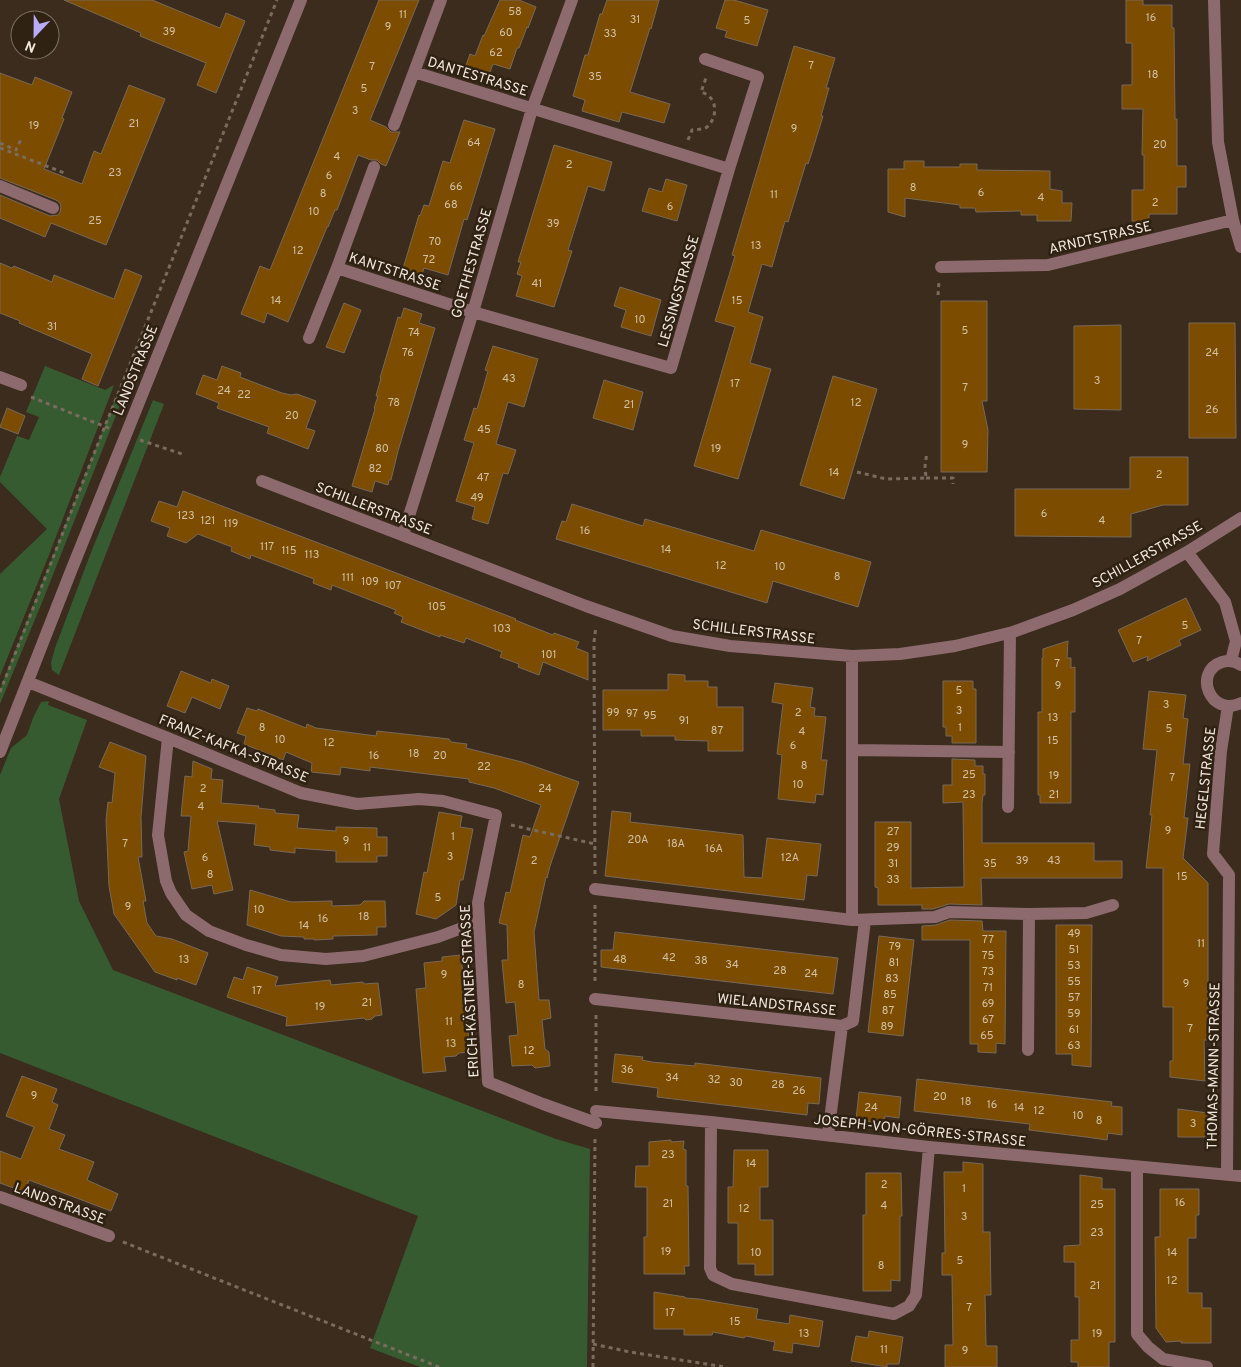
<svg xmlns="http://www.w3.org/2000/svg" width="1241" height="1367" font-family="Overpass,sans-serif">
	<rect width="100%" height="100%" fill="#3b2c1d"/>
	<!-- green -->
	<path fill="#375b30" d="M45,366L105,390L114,385L49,555L0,676V574L47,529L0,482V477L17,436L29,440L39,417L26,412Z
		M120,387L126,390L43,600L0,704V689Z
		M153,400L164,404L59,675L52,670L51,663L55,648L90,555Z
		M49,701L48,705L87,720L59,799L79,901L113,970L556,1139L590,1149L587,1367H420L370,1348L418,1216L0,1053V775L11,748L27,735L33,718L41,702Z"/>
	<!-- building -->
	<path fill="#7c4c00" stroke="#796958" d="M64,0H152L220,28L226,13L245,21L216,93L197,85L206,63L140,36L141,33Z
		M379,0H419L370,120L386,127L391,132H400L386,166L381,164L377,160H371L358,155L337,210H335L328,227H327L288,322L267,313L264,323L241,314L260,266L270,270Z
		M500,0H519L536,7L528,28L527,27L519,48H517L510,69L493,64L486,83L463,74L470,54L475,56L483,35L484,36Z
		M607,0H659L651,29L650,28L630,92L670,104L664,123L622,112L619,122L582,111L585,100L573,96L585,55H588L600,14H602Z
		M725,0H734L768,10L757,46L725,37L727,31L716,28Z
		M1126,0H1143V5H1172V28H1174L1175,119H1177V166H1186V187H1177V214H1149V222L1132,221V190H1144V155H1142L1143,109H1122V85H1132V43H1126Z
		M794,46L835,58L826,88H829L821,116H823L812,152L808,164L806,163L788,222L785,221L772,267L762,264L748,312L763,317L750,363L771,369L738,479L694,466L735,327L715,321L735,256L732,255Z
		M0,73L32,85L35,77L72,92L62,118L64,119L44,169L82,184L94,151L101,154L129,85L165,99L106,245L51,223L45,237L0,218V195L50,216L58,215L60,212L61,207L60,203L56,200L0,178Z
		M464,120L495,129L467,220L464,219L448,275L424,268L421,278L402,272L419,215L420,216L424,205L429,206L443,161L450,163Z
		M554,145L612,162L604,191L588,186L568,250L572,251L554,307L516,296L522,276L517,274L521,262H518Z
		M904,161H924V167H960V164H977V170L1050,171V189L1062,191V203H1072L1071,221H1037V215H1021V211L976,212L975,208H960V205L905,198V217L888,212V169H904Z
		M666,179L687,185L677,221L642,211L649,188L662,192Z
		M0,263L12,268L14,266L52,282L54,275L114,299L125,269L142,276L98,386L82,379L92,354L19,323L20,321L0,313Z
		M620,287L661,300L651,336L621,327L626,310L614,306Z
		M941,301H987V401H982L988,430L987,472H941Z
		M344,303L361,310L344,353L326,347Z
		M404,308L422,314L419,323L435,328L398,451L391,480H389L388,485L375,481L372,492L352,486L375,409L374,408L378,396H376L381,378H380L398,317L401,318Z
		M1189,323H1235L1236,438H1189Z
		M1121,325V410L1074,409V326Z
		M493,346L538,359L524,407L508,402L496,444L516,450L508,474L503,473L488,524L472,519L475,507L456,501L474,443L464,440L474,408L477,409L488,371L485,370Z
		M222,366L241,373L240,377L258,384L282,393L291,395L297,394L316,401L306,428L315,431L308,449L267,433L269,427L217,408L219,403L196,394L203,375L217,380Z
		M833,376L877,389L844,499L800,485Z
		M604,380L643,392L633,430L593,418Z
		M7,408L25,416L18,434L0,427Z
		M1130,457H1188V505H1163L1131,514V537L1015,536V489H1130Z
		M183,491L516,619L515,620L553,635L554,633L579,642L576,648L588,653V680L543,662L539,675L518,667L519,664L500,657L502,652L466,638L464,643L440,635V637L401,622L403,617L394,613L396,610L332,585L331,590L313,583L314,579L251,555L250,559L231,551L232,547L198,534L186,543L167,536L170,528L151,521L159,501L177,507Z
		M572,504L643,526L645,519L754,551L761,530L871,562L858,607L773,581L767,603L556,539L562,521L566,522Z
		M1186,598L1201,630L1179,640L1181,645L1147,661L1148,656L1133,662L1118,630Z
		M1068,641L1067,658H1071V668L1075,667V712H1071V803H1040V795H1038V712H1042V658H1043V649Z
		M181,671L211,683L212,679L229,686L220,709L192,697L185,713L167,706Z
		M668,674L685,675V681H708V687H717V707H743V751H708V741L675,740V736H641V730H603V690H668Z
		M943,681H973V689H976V743H952V736H946V727H943Z
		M775,683L813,688L810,707L815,708L814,716L826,717L821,760H827L823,795L816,794L815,803L778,799L782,755L777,754L783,704L772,702Z
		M1149,691L1186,695L1183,718L1188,719L1183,764H1190L1184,818H1188L1183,858L1208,883V1040H1204L1205,1081L1170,1077V1061H1173V1007H1163V868H1146L1152,815H1150L1157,750L1143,749Z
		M247,708L257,711L258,709L306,728L307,724L316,728L376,736L377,731L449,739L451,742L467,744L466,748L522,762L579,782L550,866L547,878L546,877L534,932L539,1000H549L551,1018L542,1020L545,1049L549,1052L550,1066L535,1068L532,1065L512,1066L509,1036L518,1035L515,1002L506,1003L502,960H508L507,925L499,923L506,892L510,893L523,835L530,837L541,805L494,788L469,782V779L370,767V771L341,767L340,775L311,772L312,763L286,752L283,760L244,744L246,736L237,733Z
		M110,742L146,756L141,817L142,857H138L146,901H143L147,923L156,936L172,939L208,953L196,985L177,978V980L155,972L114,914L109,886L106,820L108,802L112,803L115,773L99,767Z
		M952,759L975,760V766H983V774H985V795H983L982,803V843H1094V861H1122V878H981L982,905L949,904L933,909H922V905H878V888L875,887V822H911V888L964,887L963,802L943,803V785H952Z
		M193,761L212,769L211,779L223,780L221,803L259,806L258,808L275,810V813L299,815L297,828L336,831V827L377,828V837H387V856H377V862H336V851L295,848V853L270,850V847L254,845L256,824L217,821L233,890L214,894L212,885L192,889L184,852L188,851L191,816H181L185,776L192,777Z
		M612,811L631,813L630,822L743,835L744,877L762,878L767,838L821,844L817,876L807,875L804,900L605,876Z
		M439,812L462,816L460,827L473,829L463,880H460L456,905L436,919L416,914L424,872L427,873Z
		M250,890L291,902L332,901V906L360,905L364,901H385L386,927H377V935L333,936V939L314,940V939H304V937L281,936L247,925Z
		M950,920L982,921L983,931H1006L1005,1044L996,1043V1053L978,1052V1044H970V940H922V926L936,925Z
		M1056,925H1092L1091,1067L1072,1065V1054H1056Z
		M615,932L838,958L833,994L601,967V950H613Z
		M879,936L914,940L903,1036L868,1032Z
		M461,955L470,1052L459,1053L456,1056L444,1057L446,1071L423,1073L416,989L426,988L424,963L442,961V957Z
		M247,967L278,977L275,986L330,980L331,985L363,982L364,984L378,983L382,1015L375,1016L372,1019L366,1020L364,1018L286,1026L287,1017L227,997L234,977L243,980Z
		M615,1054L643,1057L642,1060L652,1062L695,1066V1063L821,1078L819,1104L808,1103L807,1115L657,1097L658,1088L612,1082Z
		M22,1076L57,1089L52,1102L58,1105L49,1129L65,1135L59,1149L94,1162L87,1180L118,1194L111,1211L29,1180L25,1192L0,1183V1151L21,1159L34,1127L6,1116Z
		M917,1079L1112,1102L1111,1106L1122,1107V1135L1108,1133L1107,1140L1086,1137L1029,1130L1030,1124L914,1111Z
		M859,1092L901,1097L899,1118L885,1116L884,1123L856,1120Z
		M1178,1109L1208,1113L1207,1137H1178Z
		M671,1140V1142L684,1141L683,1149L686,1150V1186H688L689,1266H684L685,1274H644V1237H647V1187H635L636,1166H649V1142Z
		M734,1150H768V1187H760V1220H773V1275H755V1264H738V1223H728V1187H733Z
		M963,1162L983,1164V1232H990L991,1295H985L986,1346H997V1367H945V1345H953L952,1275H942V1253H945L944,1172H963Z
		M866,1173H901L902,1216H900V1281L891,1280V1291H863V1215H866Z
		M1080,1175L1102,1178V1189H1115V1342H1109V1367H1078V1362H1071V1340H1079V1297H1075V1262H1064V1246L1080,1245Z
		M1160,1189H1199V1215H1196V1238H1188V1293H1202V1308H1211V1343H1181V1341L1166,1342L1156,1328L1155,1237H1160Z
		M654,1292L685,1297V1298L699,1299L758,1309L756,1319L789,1324L790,1315L823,1321L819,1347L793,1343L792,1353L773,1350L775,1342L746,1336L744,1338L713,1332L712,1335H684V1329H654Z
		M869,1331L903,1337L899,1364H887V1367L851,1361L856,1336L868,1338Z"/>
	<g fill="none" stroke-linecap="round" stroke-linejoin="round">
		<!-- path -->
		<path stroke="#796c5f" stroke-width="3" stroke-dasharray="4 4" stroke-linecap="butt" d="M688,140L692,130C697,129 703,130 707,127C719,116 717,96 701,92L707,75
			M0,143L16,150L22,137
			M0,148L67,174
			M938,295L939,282
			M31,397L111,429
			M140,440L182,454
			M857,472L886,479L926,478L925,466L927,452
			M926,478H953V484
			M0,692L105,426L277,0
			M511,825L595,844
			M595,874L594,642L596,626
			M595,905V984
			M596,1015V1094
			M123,1242L439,1367
			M593,1344L630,1352L725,1367
			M593,1367L595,1138"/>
		<!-- minor -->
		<path stroke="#8d6a6e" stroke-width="12" d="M1214,0L1218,142L1233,220L1241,247
			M705,59L758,77L729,169
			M414,72L441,0
			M0,186L53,208
			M941,267L1048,265L1233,220
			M337,268L473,312L671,368L729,169L414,72L394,125
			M309,338L337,268L374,167
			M0,377L21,385
			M262,481L586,606L672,636L730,646L852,656L900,654L955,646L1013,632L1073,610L1120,589L1187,552L1241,518
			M403,535L473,312L532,109L572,0
			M1187,552L1225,602L1236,641L1231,661
			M852,656V920L935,917L949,912L1029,914L1086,913L1113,905
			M1241,665C1235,661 1229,660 1222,662C1192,672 1211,718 1241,703
			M28,682L168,738L301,793L357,804L419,799L443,801L496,815L478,903L488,1082L543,1104L596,1123
			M168,738L158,835L166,881L171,893L186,915L209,931L246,945L281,955L326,959L363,956L438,937L478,922
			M852,750L1009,752
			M0,752L71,571L301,0
			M1008,807L1010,633
			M595,889L852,920
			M595,999L842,1026L853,1021L865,920
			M1028,1050L1029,914
			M596,1111L711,1122L929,1147L1241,1176
			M711,1122L710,1268L713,1275L732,1284L894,1314L909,1306L916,1295L929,1147
			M828,1135L842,1026
			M1137,1167V1334L1148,1347L1163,1359L1207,1367
			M1227,1174L1229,875L1213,854L1221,751L1228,706
			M0,1197L109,1236"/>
	</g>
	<g text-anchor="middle" stroke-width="5" stroke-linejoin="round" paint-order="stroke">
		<!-- number labels -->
		<g font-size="11" fill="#d3c0a6">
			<text x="515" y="15">58</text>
			<text x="403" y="18">11</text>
			<text x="1151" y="21">16</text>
			<text x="635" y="23">31</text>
			<text x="747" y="24">5</text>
			<text x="388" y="30">9</text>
			<text x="169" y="35">39</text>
			<text x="506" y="36">60</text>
			<text x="610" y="37">33</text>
			<text x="496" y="56">62</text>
			<text x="811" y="69">7</text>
			<text x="372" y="70">7</text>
			<text x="1153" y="78">18</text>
			<text x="595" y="80">35</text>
			<text x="364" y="92">5</text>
			<text x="355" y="114">3</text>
			<text x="134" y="127">21</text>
			<text x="34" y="129">19</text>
			<text x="794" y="132">9</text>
			<text x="474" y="146">64</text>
			<text x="1160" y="148">20</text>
			<text x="337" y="160">4</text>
			<text x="569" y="168">2</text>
			<text x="115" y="176">23</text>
			<text x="329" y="179">6</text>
			<text x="456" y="190">66</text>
			<text x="913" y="191">8</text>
			<text x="981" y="196">6</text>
			<text x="323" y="197">8</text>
			<text x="774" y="198">11</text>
			<text x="1041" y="201">4</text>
			<text x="1155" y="206">2</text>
			<text x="451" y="208">68</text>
			<text x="670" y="210">6</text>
			<text x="314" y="215">10</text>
			<text x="95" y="224">25</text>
			<text x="553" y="227">39</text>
			<text x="435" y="245">70</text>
			<text x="756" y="249">13</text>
			<text x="298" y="254">12</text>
			<text x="429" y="263">72</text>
			<text x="537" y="287">41</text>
			<text x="276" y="304">14</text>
			<text x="737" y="304">15</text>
			<text x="640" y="323">10</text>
			<text x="52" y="330">31</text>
			<text x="965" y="334">5</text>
			<text x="414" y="336">74</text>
			<text x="408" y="356">76</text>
			<text x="1212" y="356">24</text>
			<text x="509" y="382">43</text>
			<text x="1097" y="384">3</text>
			<text x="735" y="387">17</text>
			<text x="965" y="391">7</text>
			<text x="224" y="394">24</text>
			<text x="244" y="398">22</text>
			<text x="394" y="406">78</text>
			<text x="856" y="406">12</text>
			<text x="629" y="408">21</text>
			<text x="1212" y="413">26</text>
			<text x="292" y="419">20</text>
			<text x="484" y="433">45</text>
			<text x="965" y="448">9</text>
			<text x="382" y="452">80</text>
			<text x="716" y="452">19</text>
			<text x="375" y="472">82</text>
			<text x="834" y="476">14</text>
			<text x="1159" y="478">2</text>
			<text x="483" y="481">47</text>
			<text x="477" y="501">49</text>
			<text x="1044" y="517">6</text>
			<text x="186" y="519">123</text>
			<text x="208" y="524">121</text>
			<text x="1102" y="524">4</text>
			<text x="231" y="527">119</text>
			<text x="585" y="534">16</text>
			<text x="267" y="550">117</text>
			<text x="666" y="553">14</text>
			<text x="289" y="554">115</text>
			<text x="312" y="558">113</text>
			<text x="721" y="569">12</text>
			<text x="780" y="570">10</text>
			<text x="837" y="580">8</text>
			<text x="348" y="581">111</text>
			<text x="370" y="585">109</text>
			<text x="393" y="589">107</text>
			<text x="437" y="610">105</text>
			<text x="1185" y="629">5</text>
			<text x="502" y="632">103</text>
			<text x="1139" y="644">7</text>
			<text x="549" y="658">101</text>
			<text x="1057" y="667">7</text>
			<text x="1058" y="689">9</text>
			<text x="959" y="694">5</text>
			<text x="1166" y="708">3</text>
			<text x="959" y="714">3</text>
			<text x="613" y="716">99</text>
			<text x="798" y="716">2</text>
			<text x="632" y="717">97</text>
			<text x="650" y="719">95</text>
			<text x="1053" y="721">13</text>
			<text x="684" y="724">91</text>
			<text x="262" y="731">8</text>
			<text x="960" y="731">1</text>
			<text x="1169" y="732">5</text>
			<text x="717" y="734">87</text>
			<text x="802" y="735">4</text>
			<text x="280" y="743">10</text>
			<text x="1053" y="744">15</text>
			<text x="329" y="746">12</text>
			<text x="793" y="749">6</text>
			<text x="414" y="757">18</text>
			<text x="374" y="759">16</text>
			<text x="440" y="759">20</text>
			<text x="804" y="769">8</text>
			<text x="484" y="770">22</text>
			<text x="969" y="778">25</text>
			<text x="1054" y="779">19</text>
			<text x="1172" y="781">7</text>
			<text x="798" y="788">10</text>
			<text x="203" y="792">2</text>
			<text x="545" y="792">24</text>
			<text x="969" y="798">23</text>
			<text x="1054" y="798">21</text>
			<text x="201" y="810">4</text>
			<text x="1168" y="834">9</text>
			<text x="893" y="835">27</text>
			<text x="453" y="840">1</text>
			<text x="638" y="843">20A</text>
			<text x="346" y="844">9</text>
			<text x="125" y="847">7</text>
			<text x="676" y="847">18A</text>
			<text x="367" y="851">11</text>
			<text x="893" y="851">29</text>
			<text x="714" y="852">16A</text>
			<text x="450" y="860">3</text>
			<text x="205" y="861">6</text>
			<text x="790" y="861">12A</text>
			<text x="534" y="864">2</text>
			<text x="1022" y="864">39</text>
			<text x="1054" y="864">43</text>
			<text x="893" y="867">31</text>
			<text x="990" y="867">35</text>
			<text x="210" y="878">8</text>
			<text x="1182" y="880">15</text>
			<text x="893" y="883">33</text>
			<text x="438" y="901">5</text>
			<text x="128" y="910">9</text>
			<text x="259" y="913">10</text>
			<text x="364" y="920">18</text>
			<text x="323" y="922">16</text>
			<text x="304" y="929">14</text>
			<text x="1074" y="937">49</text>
			<text x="988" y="943">77</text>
			<text x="1201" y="947">11</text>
			<text x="895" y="950">79</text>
			<text x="1074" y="953">51</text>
			<text x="988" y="959">75</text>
			<text x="669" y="961">42</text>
			<text x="184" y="963">13</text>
			<text x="620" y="963">48</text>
			<text x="701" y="964">38</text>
			<text x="894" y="966">81</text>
			<text x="732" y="968">34</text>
			<text x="1074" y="969">53</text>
			<text x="780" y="974">28</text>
			<text x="988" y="975">73</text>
			<text x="811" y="977">24</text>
			<text x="444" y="978">9</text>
			<text x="892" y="982">83</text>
			<text x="1074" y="985">55</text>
			<text x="1186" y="987">9</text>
			<text x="521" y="988">8</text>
			<text x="988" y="991">71</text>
			<text x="257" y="994">17</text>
			<text x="890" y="998">85</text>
			<text x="1074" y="1001">57</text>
			<text x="367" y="1006">21</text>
			<text x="988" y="1007">69</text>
			<text x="320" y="1010">19</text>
			<text x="888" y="1014">87</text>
			<text x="1074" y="1017">59</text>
			<text x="988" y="1023">67</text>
			<text x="449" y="1025">11</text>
			<text x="887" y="1030">89</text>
			<text x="1190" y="1032">7</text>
			<text x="1074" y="1033">61</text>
			<text x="987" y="1039">65</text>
			<text x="451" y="1047">13</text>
			<text x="1074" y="1049">63</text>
			<text x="529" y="1054">12</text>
			<text x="627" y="1073">36</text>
			<text x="672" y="1081">34</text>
			<text x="714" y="1083">32</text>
			<text x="736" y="1086">30</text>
			<text x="778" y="1088">28</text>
			<text x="799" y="1094">26</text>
			<text x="34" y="1099">9</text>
			<text x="940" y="1100">20</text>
			<text x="966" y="1105">18</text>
			<text x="992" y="1108">16</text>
			<text x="871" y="1111">24</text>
			<text x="1019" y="1111">14</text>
			<text x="1039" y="1114">12</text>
			<text x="1078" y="1119">10</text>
			<text x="1099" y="1124">8</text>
			<text x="1193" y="1127">3</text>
			<text x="668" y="1158">23</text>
			<text x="751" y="1167">14</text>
			<text x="884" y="1188">2</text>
			<text x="964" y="1192">1</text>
			<text x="1180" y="1206">16</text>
			<text x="668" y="1207">21</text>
			<text x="1097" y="1208">25</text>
			<text x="884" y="1209">4</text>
			<text x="744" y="1212">12</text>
			<text x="964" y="1220">3</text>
			<text x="1097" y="1236">23</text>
			<text x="666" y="1255">19</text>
			<text x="756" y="1256">10</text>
			<text x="1172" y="1256">14</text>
			<text x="960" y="1264">5</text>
			<text x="881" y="1269">8</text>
			<text x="1172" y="1284">12</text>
			<text x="1095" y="1289">21</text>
			<text x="969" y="1311">7</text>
			<text x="670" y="1316">17</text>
			<text x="735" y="1325">15</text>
			<text x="804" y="1337">13</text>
			<text x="1097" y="1337">19</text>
			<text x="884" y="1353">11</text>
			<text x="965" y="1354">9</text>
		</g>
		<!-- street labels -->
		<g font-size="14" fill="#f0e7dd" stroke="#302213">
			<text transform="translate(478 76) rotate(17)" y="5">DANTESTRASSE</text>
			<text transform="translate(1100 237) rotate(-13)" y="5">ARNDTSTRASSE</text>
			<text transform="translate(471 263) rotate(-74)" y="5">GOETHESTRASSE</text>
			<text transform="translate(395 271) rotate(18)" y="5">KANTSTRASSE</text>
			<text transform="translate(678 291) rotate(-74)" y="5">LESSINGSTRASSE</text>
			<text transform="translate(135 370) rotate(-68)" y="5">LANDSTRASSE</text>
			<text transform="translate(374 508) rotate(21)" y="5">SCHILLERSTRASSE</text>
			<text transform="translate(1147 554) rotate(-29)" y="5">SCHILLERSTRASSE</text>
			<text transform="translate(754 631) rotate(7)" y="5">SCHILLERSTRASSE</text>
			<text transform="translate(234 748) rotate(22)" y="5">FRANZ-KAFKA-STRASSE</text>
			<text transform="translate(1205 778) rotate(-84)" y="5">HEGELSTRASSE</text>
			<text transform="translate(469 991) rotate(-93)" y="5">ERICH-KÄSTNER-STRASSE</text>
			<text transform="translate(777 1004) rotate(6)" y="5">WIELANDSTRASSE</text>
			<text transform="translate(1213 1066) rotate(-89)" y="5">THOMAS-MANN-STRASSE</text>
			<text transform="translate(920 1130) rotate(6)" y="5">JOSEPH-VON-GÖRRES-STRASSE</text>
			<text transform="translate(60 1203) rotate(20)" y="5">LANDSTRASSE</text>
		</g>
	</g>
	<!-- north arrow -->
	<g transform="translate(35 35) rotate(202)"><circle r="24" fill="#302213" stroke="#7d7164"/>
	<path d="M0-4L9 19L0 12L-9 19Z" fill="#b8abf7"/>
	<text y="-8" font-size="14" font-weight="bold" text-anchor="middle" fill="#f0e7dd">N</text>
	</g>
</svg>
